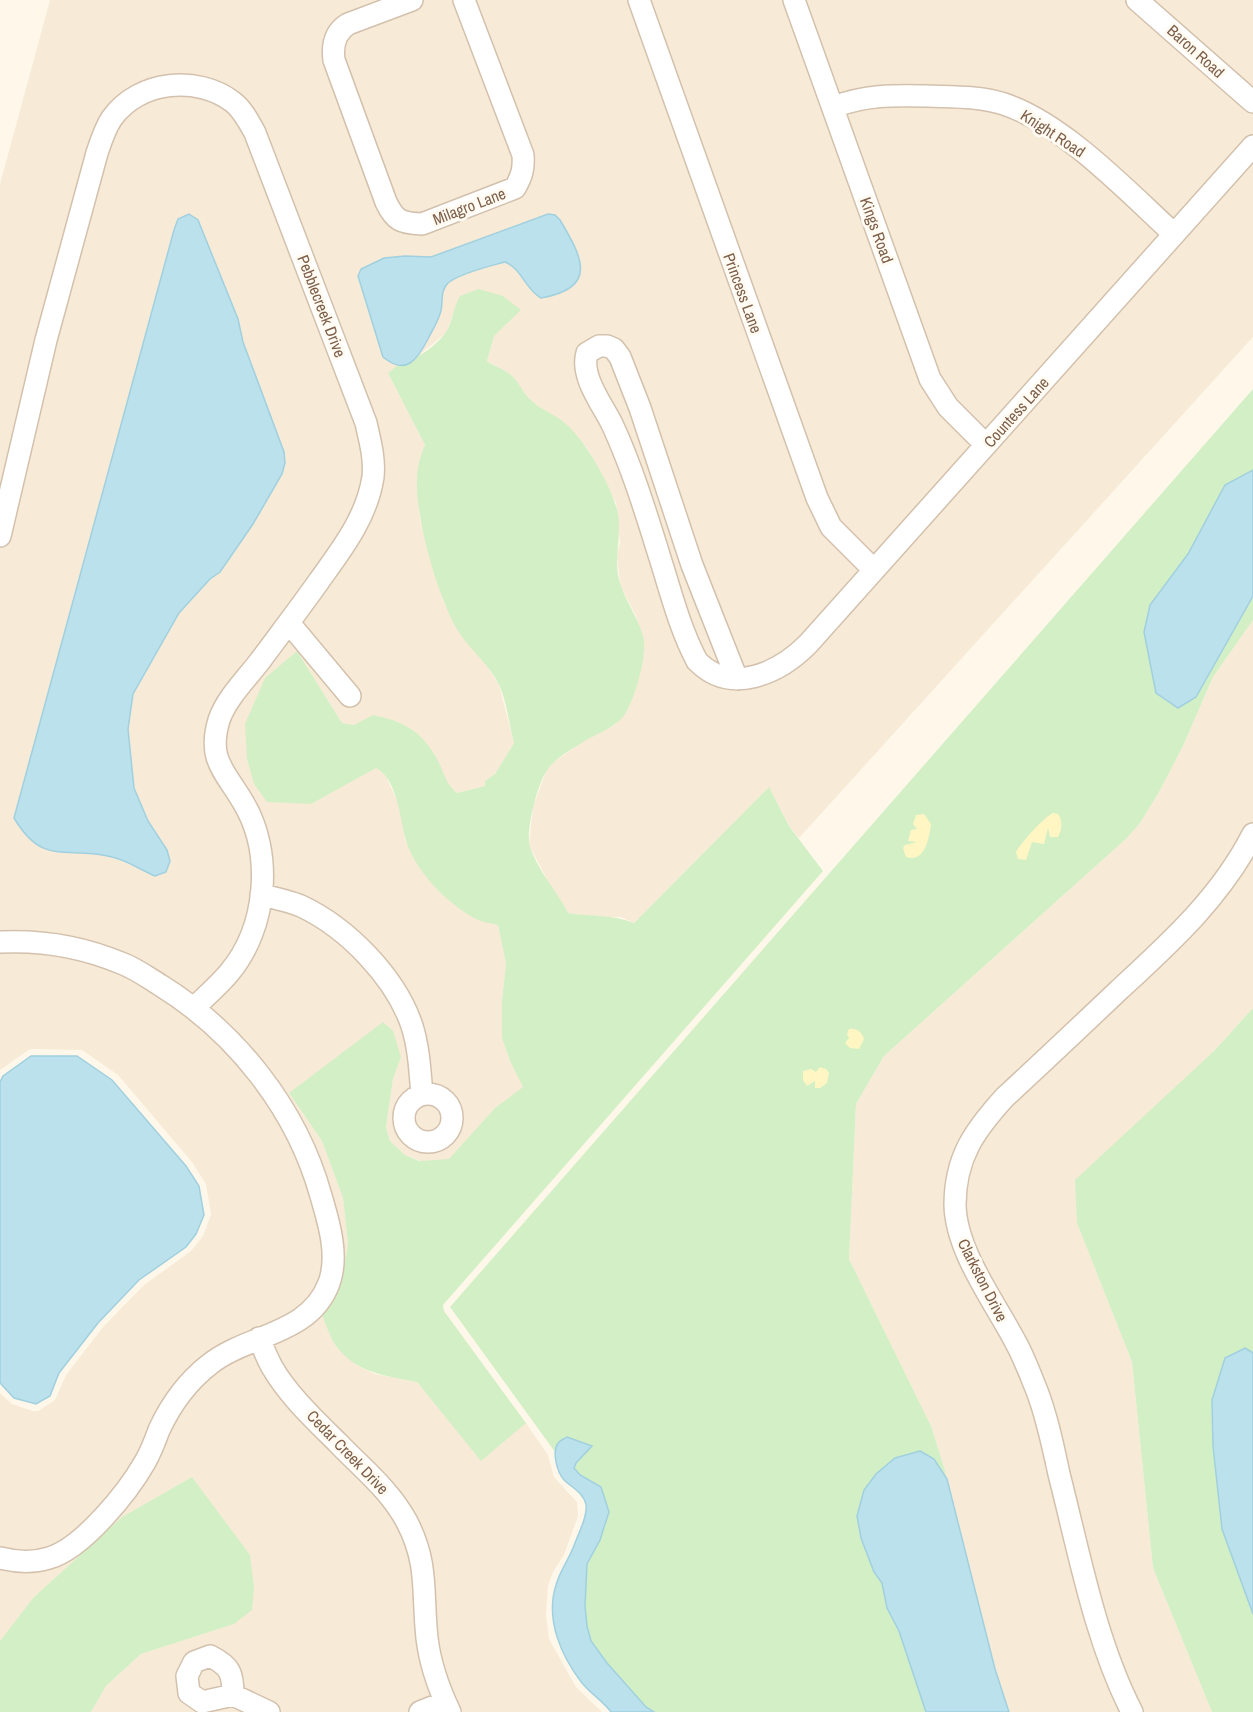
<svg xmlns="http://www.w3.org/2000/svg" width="1253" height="1712" font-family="'Archivo Narrow',sans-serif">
	<rect width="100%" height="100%" fill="#fff8ea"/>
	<!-- residential -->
	<path fill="#f7ebd7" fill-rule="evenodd" d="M50,0H1253V337L799,838L789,826L769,787L634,923L621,917H594L568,913L550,885L529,845L533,807L546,771L554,762L585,740L615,725L641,665L644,650L636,616L620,585L617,555L620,543L616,503L587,448L567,425L532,402L524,394L512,375L487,361L494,336L520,310L460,296L446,333L419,355L388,373L425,445L421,456L417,481L420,520L443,601L460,634L485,663L499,685L514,743L495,774L486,781L485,786L457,793L448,785L434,754L354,725L342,723L297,651L311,804L376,767L384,772L401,809L405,840L452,902L477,919L498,925L506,964L502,1000V1038L510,1061L524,1087L495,1108L449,1160L420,1161L405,1155L390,1141L386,1127L393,1079L401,1056L289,1093L322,1141L343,1198L348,1244L341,1283L321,1312L356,1365L375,1374L417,1382L481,1460L526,1423L548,1455L554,1477L577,1502L578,1516L564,1555L553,1572L548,1585L546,1614L549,1639L576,1687L602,1712H91L106,1686L141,1654L234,1624L192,1477L122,1517L34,1597L0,1643V1393L12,1404L33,1411H38L55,1400L66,1375L103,1327L144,1285L191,1251L203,1236L211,1215L206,1184L192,1162L118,1075L82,1050L30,1049L0,1070V184ZM189,214L198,220L238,319L243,342L220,572L210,579L179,613L133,694L128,729L134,788L148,821L167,850L170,861L166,871L155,876L112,857Z
		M1253,620V1008L1214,1051L1077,1223L1132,1362L1153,1568L1212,1712H1009L995,1669L944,1467L931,1426L849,1259L856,1104L884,1056L1127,838L1140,823L1159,792L1183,746L1213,677Z"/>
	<!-- green -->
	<path fill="#d3efc6" d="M479,289L503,296L521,310L494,336L487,361C494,366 503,369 510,374C520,382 523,395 533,402C543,411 557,415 567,425C586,442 613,488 618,514C622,538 612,563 621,586C627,603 638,618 643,636C648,655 635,698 625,714C615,729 594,734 580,744C569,751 556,758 548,769C538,781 525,832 530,847C538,871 557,891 568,913C591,917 613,914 634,923L769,787L789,826L823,871L443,1305L444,1311L526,1423L481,1461L417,1382C386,1376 354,1373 334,1343C329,1334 325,1322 321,1312L341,1283L348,1244L343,1198L322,1141L289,1093L383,1022L393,1031L401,1057L393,1079L386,1127L390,1141L405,1155L419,1161L449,1159L495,1108L523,1087L510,1061L502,1038V1000L506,964L498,925C491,923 482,922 476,919C447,904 413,869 405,837C400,817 397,779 376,768L311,804L267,802L254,784L247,759L245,724L265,678L297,651L342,723L354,725L373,715C401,721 419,729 434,754C444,769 443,781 457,793L485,786V781L495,774L514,743C509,724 507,702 499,685C490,665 472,652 460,634C439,603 415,517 417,480C417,468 420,456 425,445L388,373L403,361C417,360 438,344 446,332C453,321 453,308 460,296Z
		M1253,389V620L1213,677L1183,746L1159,792L1140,823L1127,838L884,1056L856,1104L849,1259L931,1426L944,1467L995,1669L1009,1712H654L646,1707L607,1663L591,1641L587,1626L585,1606L587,1564L606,1525L601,1487L580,1475L574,1468L576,1463L592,1446L567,1437L558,1443L555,1452L450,1307Z
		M1253,1008V1712H1212L1153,1568L1132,1362L1077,1223L1075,1180L1214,1051Z
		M192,1477L250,1555L254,1587L252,1610L234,1624L141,1654L106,1686L91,1712H0V1641L34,1597L122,1517Z"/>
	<!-- sand -->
	<path fill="#fff6c4" d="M1053,813L1058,814C1063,821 1062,830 1058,837H1050L1048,828L1044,844L1032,842L1026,860L1018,859L1016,852C1022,842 1044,817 1053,813Z
		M924,814L931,824C929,839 925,863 906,857L903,848L905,845L917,842L908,841L911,830L917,829L913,824L916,815Z
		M849,1029C857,1028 862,1032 864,1039L859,1049L850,1048L845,1043L849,1038L847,1034Z
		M820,1067L826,1069L829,1073L827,1083L820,1088H815V1081L807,1086L803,1080V1071L811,1069L816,1072Z"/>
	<!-- water -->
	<path fill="#bbe1ec" stroke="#a0d0df" stroke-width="1.5" d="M189,214L198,220L238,319L243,342L284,452L285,463L282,474L253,524L220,572L210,579L179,613L133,694L128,729L134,788L148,821L167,850L170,861L166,872L155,876C141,870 126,860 112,857C66,845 44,868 14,818L174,230L178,219Z
		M548,214L555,215L560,220C582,257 599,288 541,298C525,289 522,269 505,262C490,266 460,273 448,283C439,292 444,304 440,314C437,323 432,331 428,339C417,360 406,376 383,357L358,276L361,269L384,258L405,256L431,257Z
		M1253,470V596L1196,697L1178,708L1156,693L1144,632L1150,605L1188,554L1225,485Z
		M31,1056H77L112,1080L186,1166L199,1186L204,1215L196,1234L186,1247L139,1280L98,1323L59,1373L50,1396L36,1404L14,1398L0,1383V1082L3,1076Z
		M1245,1348L1253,1353V1614L1222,1529L1213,1446L1212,1400L1225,1358Z
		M567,1437L592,1446L576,1463L574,1468L580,1475L601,1487L609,1512L600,1540L587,1564L585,1606L587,1626L591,1641L607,1663L646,1707L654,1712H611C603,1701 591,1694 582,1683C561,1656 545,1619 556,1585C560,1570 570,1558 575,1543C579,1532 588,1515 586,1504C583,1493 573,1488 565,1481C557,1473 551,1451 559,1442C561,1440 564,1439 567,1437Z
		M920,1451L934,1459L947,1479L995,1669L1009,1712H926L899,1631L887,1608L882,1583L874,1572L861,1538L857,1516L864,1490L876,1474L895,1458Z"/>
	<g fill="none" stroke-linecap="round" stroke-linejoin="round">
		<defs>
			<path id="minor" d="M412,0L348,24C335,32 332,45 334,60L386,202C395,221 401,223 422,224L515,188C522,176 524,168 523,155L464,0
				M639,0L817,498L831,527L874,570
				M794,0L930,379L948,407L986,445
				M1137,0L1253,102
				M833,107C866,95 892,95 927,96C953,97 980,96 1004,104C1064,124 1127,191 1174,234
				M0,536L46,340L97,153C101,141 105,128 112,118C139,80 198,75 233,102C243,110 249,122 255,133L366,423C370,441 375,459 373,477C367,517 342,549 319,581C300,608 280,634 260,661C246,679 226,699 219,720C207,760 225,771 243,802C274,853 267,928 229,973C219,985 206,996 194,1008
				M289,623L350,696
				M737,679L692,565L640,408L620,357L614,349L607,346H599L587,353C580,376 602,404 612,424C632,467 646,513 660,558C671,593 680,629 697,661C731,696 779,673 808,644L1253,146
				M261,895C275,898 289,901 301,906C348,928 396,978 412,1026C419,1048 420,1072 422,1095
				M0,942C41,940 83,947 121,963C135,968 147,977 160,985C236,1032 297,1109 321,1196C329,1223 339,1256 329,1283C310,1335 248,1334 210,1364C188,1381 171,1404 159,1430C155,1441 151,1452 145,1462C128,1492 83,1548 49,1558C33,1563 16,1562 0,1558
				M404 1118a24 24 0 1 1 48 0a24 24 0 1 1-48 0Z
				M259,1338C263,1348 267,1358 272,1367C288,1395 315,1420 338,1443C363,1469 390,1490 407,1522C429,1564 422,1594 427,1638C430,1664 439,1689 450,1712
				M210,1656C230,1666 233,1673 233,1695L202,1702L189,1693L187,1676L194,1662Z
				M233,1695L269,1712
				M420,1712L445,1702
				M1132,1712C1095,1640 1079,1552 1059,1474C1053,1446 1047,1417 1037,1391C1030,1374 1024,1357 1015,1341C994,1301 956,1251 955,1205C955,1158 974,1131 1005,1097C1043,1062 1081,1026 1119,990C1170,943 1221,897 1253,834"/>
		</defs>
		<!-- minor casing -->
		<use href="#minor" stroke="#d3c1ad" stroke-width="24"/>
		<!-- minor -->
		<use href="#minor" stroke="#fff" stroke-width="21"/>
	</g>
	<g text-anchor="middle" stroke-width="6" stroke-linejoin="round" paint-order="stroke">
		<!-- street labels -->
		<g font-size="16" fill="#7e5f49" stroke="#fffbf3">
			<text transform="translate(1196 51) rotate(42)" y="6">Baron Road</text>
			<text transform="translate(1053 133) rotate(33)" y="6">Knight Road</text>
			<text transform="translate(469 206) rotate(-21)" y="6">Milagro Lane</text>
			<text transform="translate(877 230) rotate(70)" y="6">Kings Road</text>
			<text transform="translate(743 293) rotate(70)" y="6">Princess Lane</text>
			<text transform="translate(322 306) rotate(69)" y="6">Pebblecreek Drive</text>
			<text transform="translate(1016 412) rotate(-48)" y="6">Countess Lane</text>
			<text transform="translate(983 1280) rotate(63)" y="6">Clarkston Drive</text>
			<text transform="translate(348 1452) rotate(46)" y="6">Cedar Creek Drive</text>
		</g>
	</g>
</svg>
